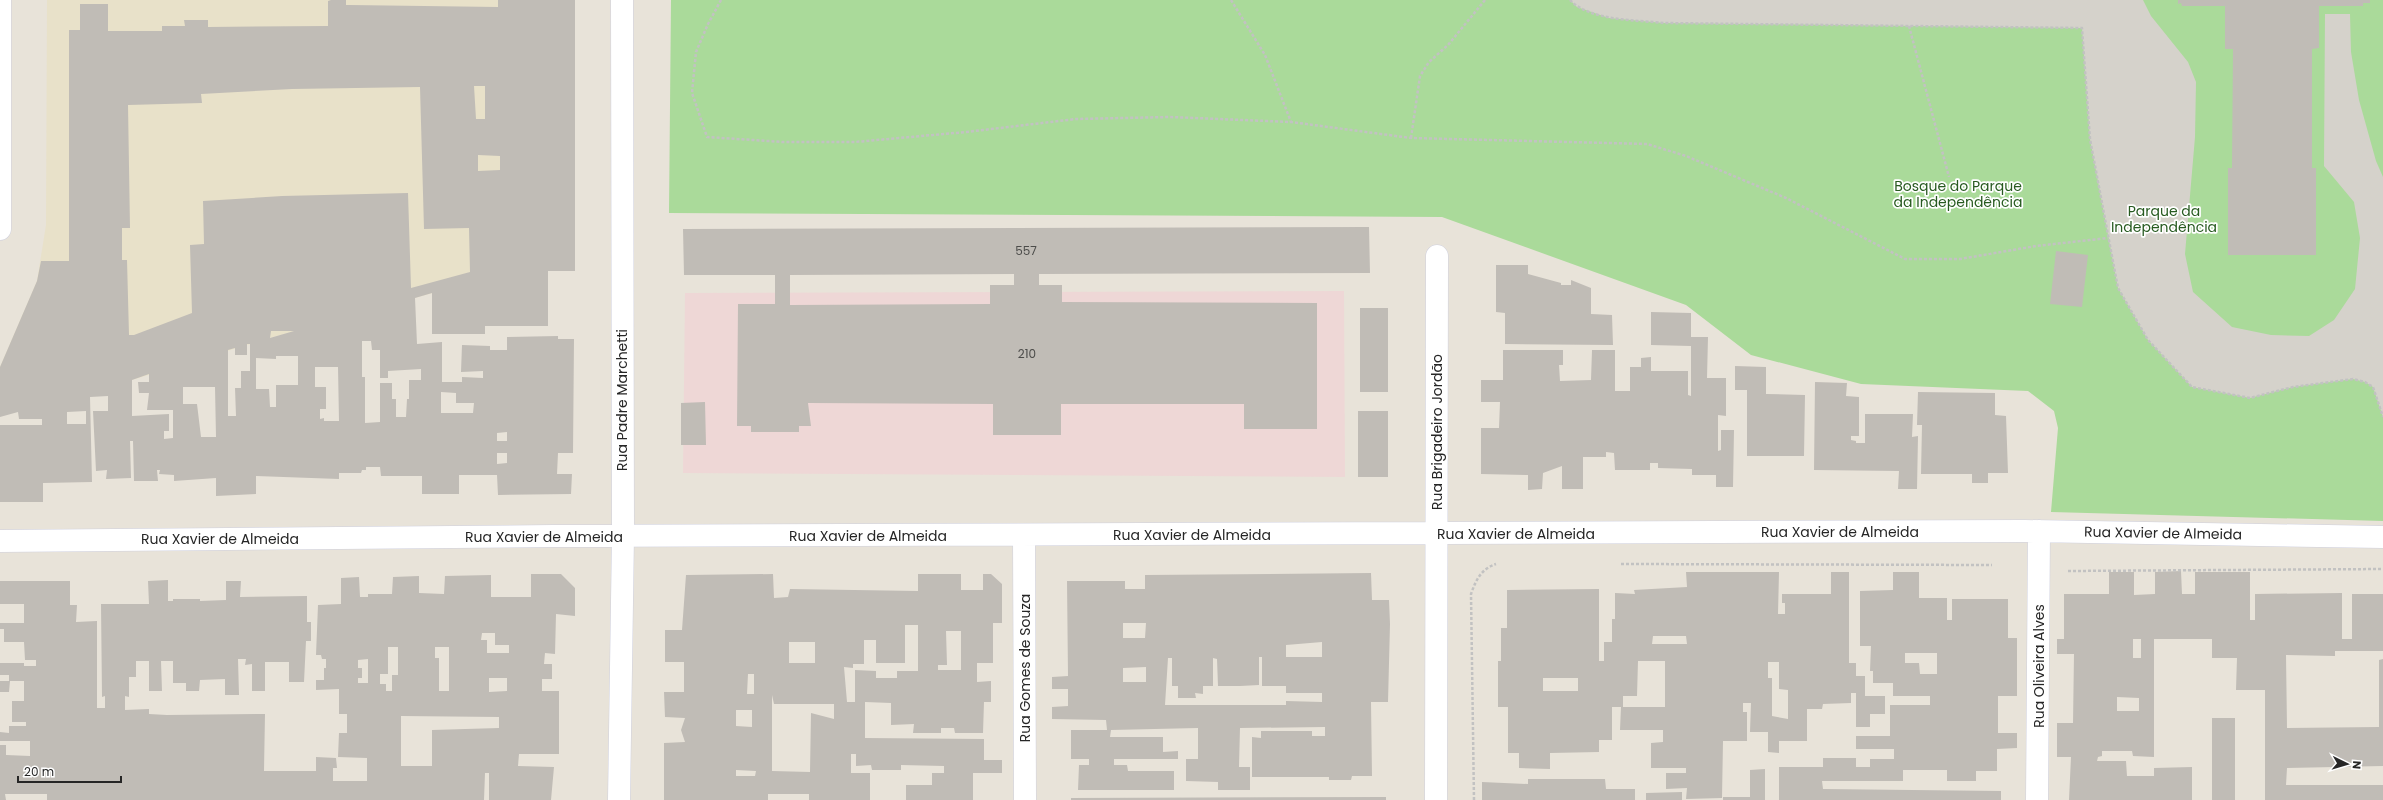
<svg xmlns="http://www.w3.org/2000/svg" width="2383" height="800" font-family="Poppins,sans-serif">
	<rect width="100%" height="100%" fill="#e8e3d9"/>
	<!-- education -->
	<path fill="#e8e1c9" d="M47,0H575V271H498V275L270,338L132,380L0,416V367L37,281L46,225Z"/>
	<!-- medical -->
	<path fill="#eed7d6" d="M1344,291L1345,477L683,473L685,293Z"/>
	<!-- green -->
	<path fill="#aada9a" d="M671,0H2383V521L2051,512L2058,428L2054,411L2028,391L1861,384L1751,355L1686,305L1442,217L669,213Z"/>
	<!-- plaza -->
	<path fill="#d5d2cb" d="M1570,0H2143L2151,16L2188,62L2196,82L2195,137L2185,254L2193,292L2232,327L2271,335L2309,336L2334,320L2355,289L2360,238L2354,202L2324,166L2325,14H2350L2351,52L2359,100L2376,161L2383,177V417L2373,387L2365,382L2353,379L2293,387L2250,398L2192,387L2148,340L2118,288L2090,139L2082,28L1664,23L1609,18L1577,7Z"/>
	<!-- building -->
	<path fill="#c0bcb6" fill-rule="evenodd" d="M331,0H346V5H350L498,7V0H575V271H548V326H485V334H432V293L415,298L417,344L442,342V382H462V377L483,378V371L461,372L462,345L490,346V350H507V337L558,336V339H574L573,453H558L557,474H572L571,494L498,495L497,475H459V494H422V476H381L380,467H366V470H362L361,473H339V479L256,476V494L216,496V478L174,481V475L159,474L160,470H157L158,481H134L133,441H130L131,478L106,479L107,470L96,471L93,411H108V396L90,397L92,482L43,483V502H0V425H42V419H19L18,412L0,417V367L37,281L41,261H69V30H80V4H108V31H162V26H185L184,20H208V27L328,26V1ZM474,86H485V119H476ZM420,87L424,229L469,228L470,272L411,288L408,193L282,196L203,201L204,244L190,245L192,313L134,335H129L127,260H122V228H130L128,105L202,103L201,94L292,89ZM478,155L500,156V170L478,171ZM271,331H294L270,338ZM362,341H371L372,350H380V378H388V371L421,369V380H409V399H407L406,417H396V399H392V383H380V422L365,423V377H362ZM247,344H250V371H241V388H235L236,416H228V350L235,348V355H247ZM276,356H298V385H276V407H270L269,389H256V358L276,359ZM315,367H338L339,421H324V418L320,419V409H326V387H315ZM149,374V382H138L139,393H149L147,410H173V438L164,439V431H169V414L132,416V380ZM183,387H215L216,437H201L197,404H183ZM441,392L456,393V403H474L473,413H441ZM86,411V424H67V412ZM507,432V441H497V433ZM497,453H507V463L497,464Z
		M2178,0H2370V3H2363V6H2319V48L2312,49V168H2316V255H2228V168H2232L2233,49H2225V6H2182L2181,3L2178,4Z
		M1369,227L1370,273L1039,274V285H1062V302L1317,303V429H1244V404H1061V435H993V404L808,403L811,426H799V432H751V426H737L738,304H775V275H684L683,229ZM1014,274V285H990V304L790,305V275Z
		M2056,251L2088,255L2082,307L2050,304Z
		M1496,265H1528V274L1561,283V285H1571V280L1591,288V314L1612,315L1613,345L1505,344V313L1496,312Z
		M1360,308H1388V392H1360Z
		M1651,312L1691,313V337H1708L1707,378H1726V416L1718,415V451L1721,450V430H1734L1733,487H1716V475H1692V469L1658,468V463H1650V470H1615L1614,453L1606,452V457H1583V489H1562V466L1543,473L1542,489L1528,490V475L1481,474V428H1499L1500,402H1481V380H1503V350H1563V365H1559L1560,381L1591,380L1592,350H1615V391H1630V367H1641V358L1651,357V371H1688V395L1691,396V346L1651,345Z
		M1735,366L1766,367V394L1805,395L1804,456H1747V390H1735Z
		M1815,382L1847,383L1846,396L1859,397V436H1851V440L1856,441V443H1865V414H1913L1912,437L1918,436L1917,489H1898L1899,471L1814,470Z
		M1918,392L1995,393V415L2006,416L2008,473H1988V483H1972V474H1921L1922,425H1917Z
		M705,402L706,445H681V403Z
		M1358,411H1388V477H1358Z
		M2181,571L2182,594H2195V572H2250V620H2255V594L2342,593V639H2352V594H2383V651H2335V656L2286,655L2287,728L2379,727V660L2383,659V766L2287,768L2286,785H2383V800H2265V690H2236L2237,658H2212V639H2154V757L2133,756L2132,751H2102V756L2098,757L2097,761H2126L2127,776H2154V768L2192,767V800H2069L2071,757H2057V723H2073L2074,654H2057V639H2064V594H2109V572H2134V595L2155,594V572ZM2133,639H2141V658H2133ZM2117,697L2139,698V711H2117Z
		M1686,572H1779L1778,614H1785V603H1782V594H1831V572H1849V663H1856V676H1865V696H1885V714H1870V727H1856V693H1851V703L1823,704L1822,709H1807V741H1779V753L1768,752V732H1750L1751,703H1743V712H1747V741H1723L1722,798L1686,799L1687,788L1666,789V773H1686V768H1651V743L1663,742V730H1620L1621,707H1612V740H1599V752L1550,753V769L1519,768V753H1508V707H1498V661H1501V628H1507V590L1599,589V661H1604V642H1612V619H1615V593L1635,594L1634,590L1687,587ZM1653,636H1686L1687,644H1652ZM1638,661H1665V707H1623V696H1637ZM1768,662H1779V689L1788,690V719L1772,716V678H1768ZM1543,678H1578V691H1543Z
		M1893,572H1919V598H1947V620H1952V599H2008V638H2017V696H1998V733H2017V748L1997,749V771H1976V781H1947V770H1903V781H1822L1823,789L2001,791V800H1779V767H1823V758H1856V767H1870V759H1894V749H1856V736H1890V705H1930V696H1893V683H1873V671H1870L1871,646H1860V591L1893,590ZM1905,653H1937V674H1920L1919,663H1905Z
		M1371,573L1372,600H1389L1390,624L1388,702H1371L1372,776H1352L1351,780H1329V777H1252V737L1261,738V731H1312V736H1325V727L1240,728L1239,767H1250V790H1218V782L1186,781V759H1198V728L1111,730L1110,737H1163V752L1178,751V759H1114V765H1127L1128,771H1174V790H1078L1079,765H1089V759H1071V730H1107L1106,720L1052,719V707L1068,706V689H1052V677L1068,676L1067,581H1125V589H1145V575ZM1123,623H1146L1145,638H1123ZM1322,642V657H1286V645ZM1259,657H1262V686H1286V693H1322V702L1286,701V705H1165L1168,658H1172V686H1178V698H1196L1195,693L1203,694V686H1213V658L1217,659L1218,686H1240L1259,685ZM1146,667V682H1123V668Z
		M531,574H561L575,588V616L556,614L555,654L545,653L544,664H552V679H542V691H559V754H519L518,766L554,767L551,800H489V773H485L484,800H47V794H5L6,800H0V745H6V755L30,756V741H0V732L9,733V726H26V722H12V701H24V681H10L9,692H0V681H9V675H0V663H24V666H36V660H25L24,642H4V629H0V623H24V604H0V581H70V605H77L76,622L97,621V708H105V696L102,697L101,604H149L148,581L168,580V601H173V599H200V601L226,600V581H241L240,597L307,596V622H311V641H306L304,682H289V662H265V691H252V664L245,665L246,659H238L239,695H225V679L200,680L199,691H186V683H173V661H161L162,691H149V661H136V677H129V697L125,696V710L149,709V714L167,715L265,714L264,771H316V757L336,758L337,768H333V781H367V758L338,757L339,733H347V714H339V689L316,690V680H324V668H326V659H322L321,655H316L318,605L341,604V578L359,577L360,597H368V594H392L393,577L419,576V593L444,594L445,576L491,575V597H531ZM482,633H495V645H509V653H487V640H481ZM388,647H398V675H392V691H386V684H380V674H388ZM435,647H449V691H439V658H435ZM368,659V683H358V678H362V668H358V660ZM489,678H507V691L489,692ZM401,716L499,717V728L432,730V766H401Z
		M773,574L774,598L788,597L790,589L918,591V574H961V590H983V574H991L1002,584V623H993V663H977V682L991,681V702H984L983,733H955L954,728H941V733H913L914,724L891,725V703L865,702V738L984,739V760H1002V773H973V800H906V785H932V773H944V766L901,765V770H872L871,765L856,766V754H851V773H870V800H809V794H768V800H664V743L685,742L681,730L685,718L665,717L664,692H684V662H665V630H682L686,575ZM905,625H918V671H897V678H876V671L855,670V702H847L844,667L853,668V664H864V640H876V663H905ZM946,631H961V670H938V665H947ZM789,642H815V663H789ZM748,674H754V694H747ZM772,695L774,704H834V719L811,713L810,772L772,771ZM736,710H752V727L736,726ZM736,770L756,771L755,776H736Z
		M2212,718H2235V800H2212Z
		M1765,769V800H1723V797H1750V770Z
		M1528,779H1605L1606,789H1635V800H1482V782L1528,784Z
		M1682,792V800H1646V793Z
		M1386,797V800H1071V798Z"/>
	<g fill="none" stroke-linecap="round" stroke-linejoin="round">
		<defs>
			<path id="minor" d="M0,229V0
				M1024,535L1025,800
				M0,541L554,536L2025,531L2383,537
				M619,800L623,536L622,0
				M1436,800L1437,256
				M2037,800L2039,531"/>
		</defs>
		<!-- minor casing -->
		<use href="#minor" stroke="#cfd0de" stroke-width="23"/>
		<!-- path -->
		<path stroke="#c2c2c2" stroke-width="2.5" stroke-dasharray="3 2" stroke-linecap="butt" d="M721,0L708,24L696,52L692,93L707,137L783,142H855L966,132L1076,119L1170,117L1291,122L1411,138L1647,144L1686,156L1786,198L1905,259H1960L2036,246L2108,238
			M1231,0L1265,55L1291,122
			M1570,0C1590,21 1636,20 1664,23L2082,28L2090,139L2118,288L2148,340L2192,387L2250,398L2293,387L2353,379L2365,382L2373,387L2383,417
			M1909,26L1949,177
			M1411,138L1420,76L1429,62L1448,45L1485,0
			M1621,564L1992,565
			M2068,571L2383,569
			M1474,800L1471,594C1476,580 1481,569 1496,564"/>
		<!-- minor -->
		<use href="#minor" stroke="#fff" stroke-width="22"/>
	</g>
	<g text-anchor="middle" stroke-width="3.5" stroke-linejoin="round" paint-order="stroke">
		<!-- number labels -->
		<g font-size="12" fill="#4c4c4a">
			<text x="1026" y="255">557</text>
			<text x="1027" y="358">210</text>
		</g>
		<!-- park labels -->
		<g font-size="14" fill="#275a20" stroke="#fff">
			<text x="1958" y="191">Bosque do Parque<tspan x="1958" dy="16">da Independência</tspan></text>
			<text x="2164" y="216">Parque da<tspan x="2164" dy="16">Independência</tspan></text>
		</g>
		<!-- street labels -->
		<g font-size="14" fill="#262626" stroke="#fff">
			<text transform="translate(622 400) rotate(-90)" y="5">Rua Padre Marchetti</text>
			<text transform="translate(1437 432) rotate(-90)" y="5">Rua Brigadeiro Jordão</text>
			<text x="1840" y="537">Rua Xavier de Almeida</text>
			<text transform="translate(2163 533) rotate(1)" y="5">Rua Xavier de Almeida</text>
			<text x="1516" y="539">Rua Xavier de Almeida</text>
			<text x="1192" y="540">Rua Xavier de Almeida</text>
			<text x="868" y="541">Rua Xavier de Almeida</text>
			<text x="544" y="542">Rua Xavier de Almeida</text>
			<text x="220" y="544">Rua Xavier de Almeida</text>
			<text transform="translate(2039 666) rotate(-90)" y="5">Rua Oliveira Alves</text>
			<text transform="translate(1025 668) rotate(-90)" y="5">Rua Gomes de Souza</text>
		</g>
	</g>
	<!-- north arrow -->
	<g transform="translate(2347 764) rotate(95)" stroke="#ffffff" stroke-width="3" paint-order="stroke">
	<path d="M0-3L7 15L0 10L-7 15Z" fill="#262626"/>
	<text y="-6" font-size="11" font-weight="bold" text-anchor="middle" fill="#262626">N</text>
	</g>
	<!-- scale -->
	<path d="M18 776v6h103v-6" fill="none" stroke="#262626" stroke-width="2"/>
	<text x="24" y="776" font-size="12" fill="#262626" stroke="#ffffff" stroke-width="3" paint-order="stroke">20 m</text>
</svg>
